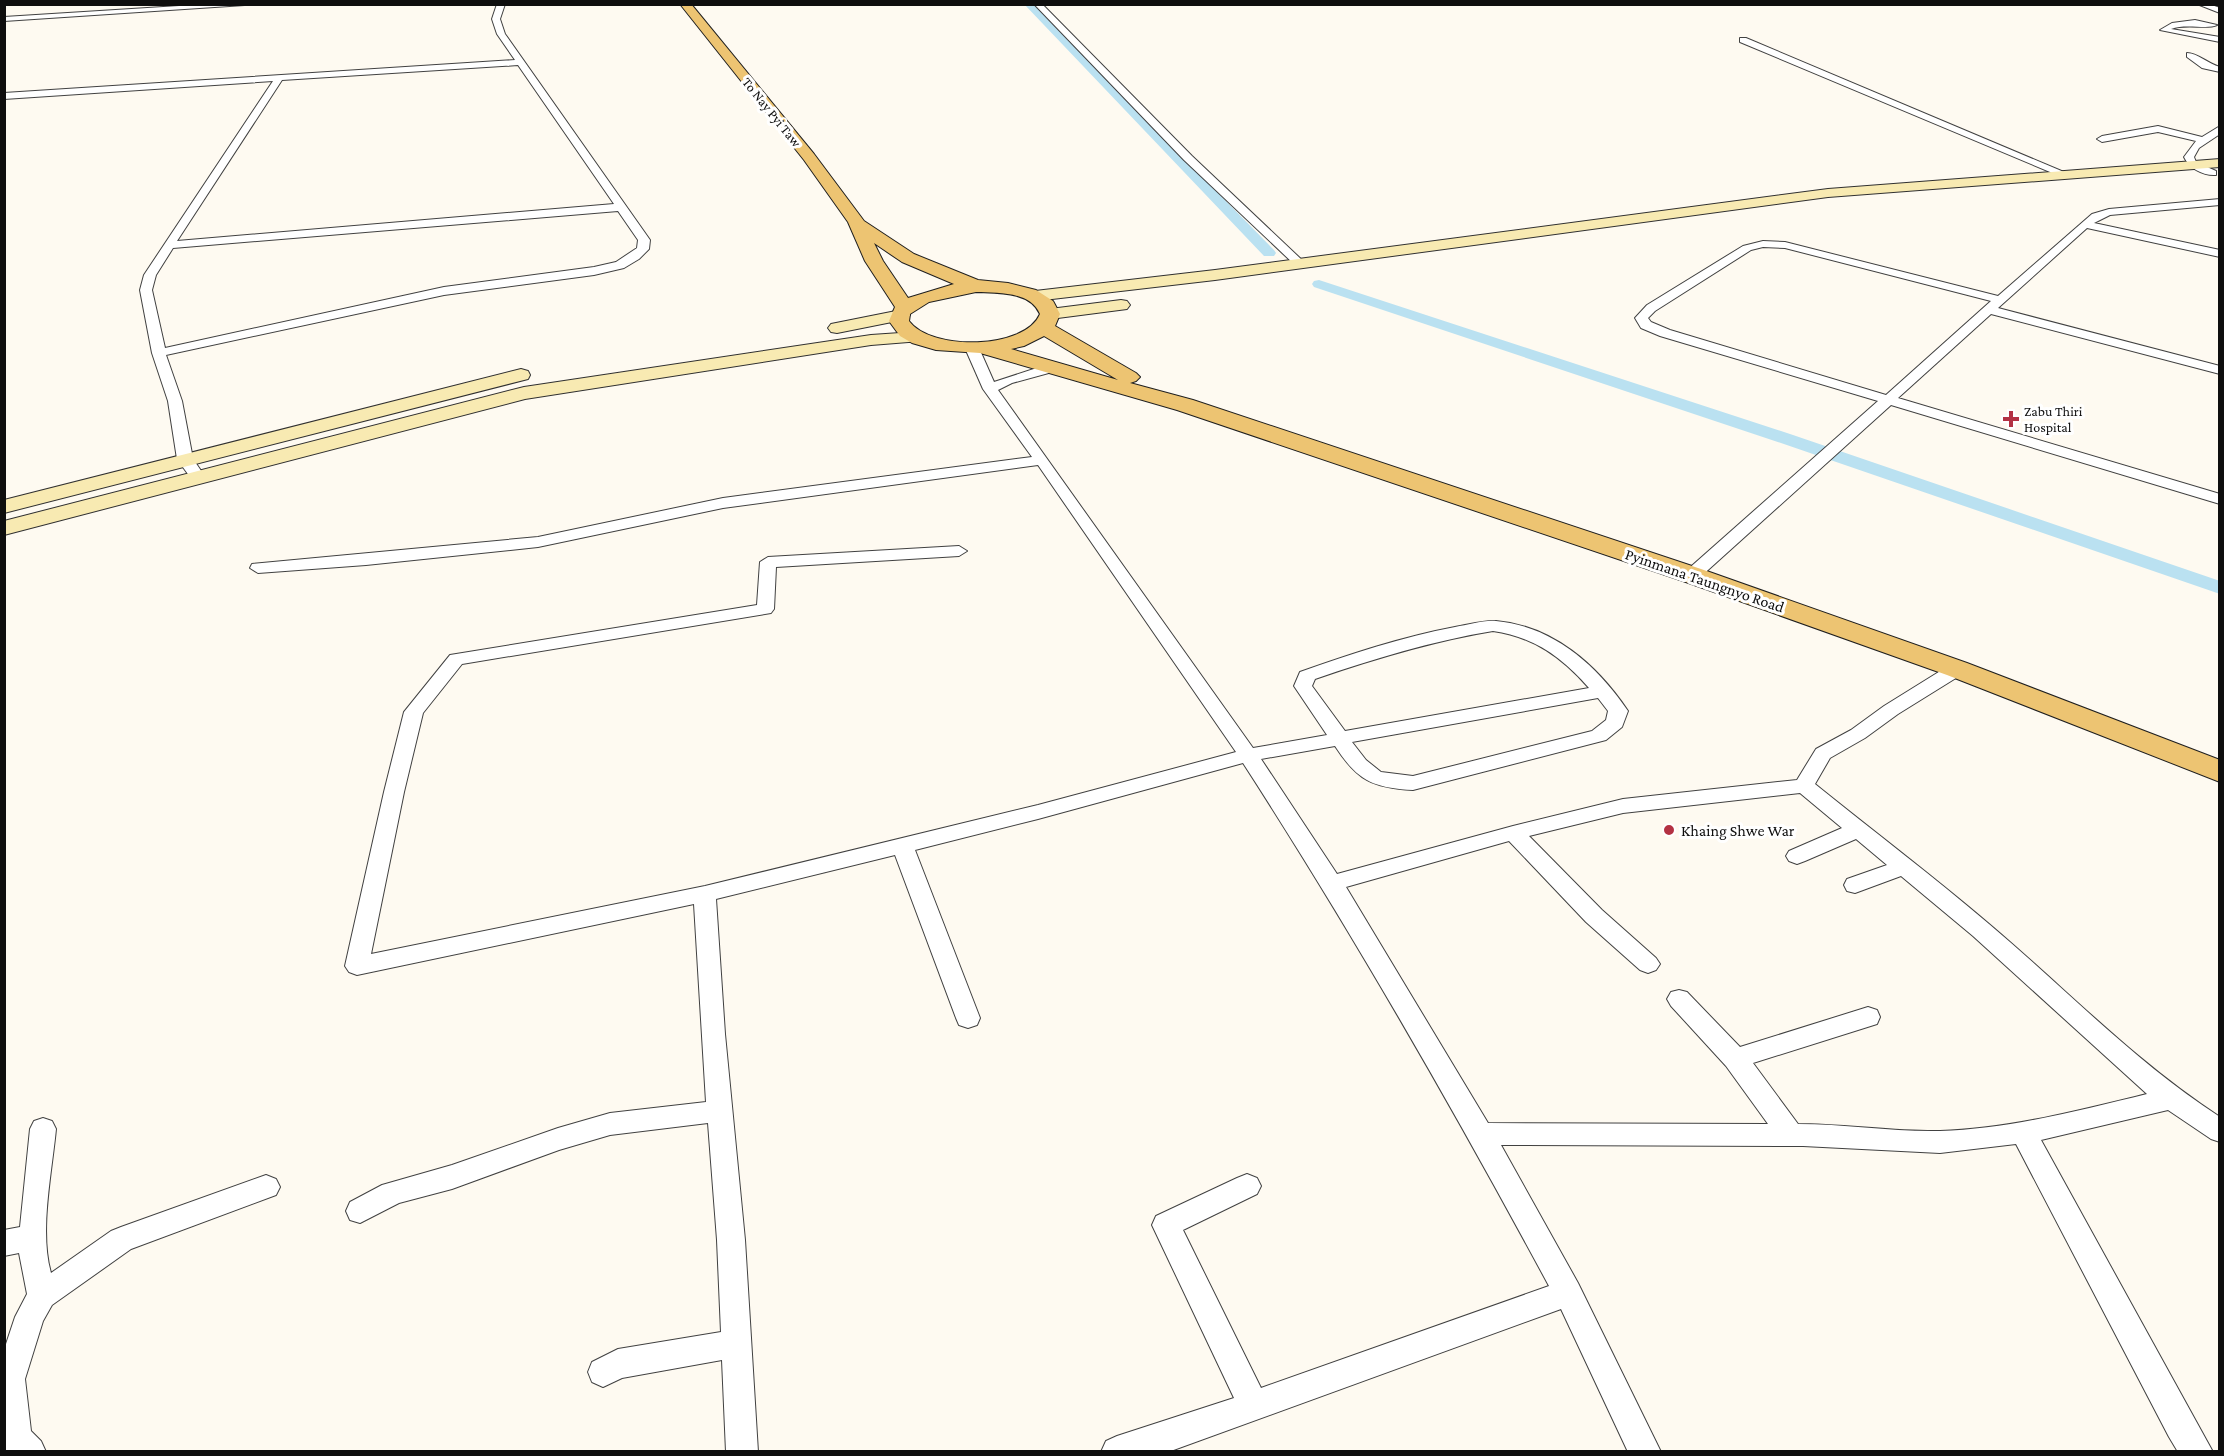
<svg xmlns="http://www.w3.org/2000/svg" width="2224" height="1456" font-family="'Crimson Pro',serif">
	<rect width="100%" height="100%" fill="#fefaf1"/>
	<g fill="none" stroke-linecap="round" stroke-linejoin="round">
		<!-- canal -->
		<path fill="#bae1f1" fill-rule="evenodd" d="M1024,4H1033L1274,250L1276,253L1274,256H1264Z
			M1319,280L1793,435L2220,581V594L1781,443L1314,287L1312,284L1314,281Z"/>
		<defs>
			<path id="street" d="M211,4H261L4,21V17Z
				M497,4H505L500,19L505,34L650,240L649,249L639,259L624,268L594,275L444,295L166,355L182,401L193,459L206,478L203,481H193L177,459L168,401L152,353L140,290L144,275L273,81L4,99V93L515,60L497,34L492,19ZM518,65L614,204L177,241L282,80ZM618,211L638,240L637,248L616,262L594,267L444,287L165,348L152,290L156,275L173,248Z
				M1034,4H1042L1192,156L1303,261V265H1295L1184,160Z
				M2197,4H2209L2220,8V13Z
				M2195,20L2217,25C2207,30 2186,23 2171,29L2220,37V42L2160,30L2172,23Z
				M1740,38H1746L2071,175L2062,177L1740,42Z
				M2187,53C2198,53 2208,64 2220,67V72L2202,68L2187,57Z
				M2158,126L2202,137L2220,126V134L2199,148L2194,157L2196,162L2216,171V175C2203,176 2189,168 2184,157L2196,141L2158,132L2102,142L2097,139L2102,136Z
				M2220,199V205L2110,215L2094,223L2220,250V257L2087,228L1998,308L2220,366V374L1991,314L1898,398L2220,494V504L1891,405L1698,579H1686L1684,575L1686,571L1878,401L1660,336L1641,328L1635,318L1647,305L1743,246L1763,241L1785,242L1998,296L2092,214L2109,209ZM1763,247L1785,248L1991,301L1886,395L1670,330L1651,322L1648,318L1655,311L1751,250Z
				M972,344L979,348L994,382L1046,365H1056L1058,368L1056,371L1012,383L998,390L1253,748L1327,735L1294,686L1300,672C1351,654 1402,637 1455,627C1468,625 1483,620 1496,621C1553,626 1597,665 1628,711L1622,727L1606,740L1413,790C1372,788 1357,780 1335,746L1261,759L1337,874L1513,826L1623,799L1797,780L1816,749L1851,730L1884,706L1950,665H1964L1966,669L1964,673L1898,714L1865,738L1830,758L1815,784C1873,831 1933,876 1989,924C2066,989 2135,1062 2220,1117V1142L2211,1139L2168,1110L2041,1140L2213,1452H2178L2169,1437L2016,1144L1940,1153L1803,1146L1501,1145L1578,1283L1661,1452H1628L1561,1309L1168,1452H1101L1106,1441L1117,1436L1234,1398L1152,1225L1156,1216L1237,1178L1247,1174L1257,1178L1261,1186L1257,1194L1183,1230L1261,1388L1549,1286C1453,1108 1353,933 1243,763L1038,819L915,850L980,1018L977,1025L968,1028L959,1025L956,1018L895,855L716,899L725,1034L745,1240L758,1452H726L722,1360L622,1378L603,1387L592,1382L588,1372L592,1362L618,1349L721,1332L717,1240L708,1123L610,1135L559,1150L452,1189L399,1203L360,1223L350,1220L346,1211L350,1202L382,1185L452,1165L558,1128L610,1113L706,1102L694,904L357,975L349,972L345,966L384,792L404,712L450,655L757,605L760,562L768,557L959,546L967,551L959,556L776,567L774,609L771,613L462,664L423,713L404,792L371,954L705,886L1038,805L1236,752L1038,465L723,508L538,547L366,565L258,573L250,568L252,564L538,537L723,498L1032,457L983,389L965,348ZM1493,631C1534,637 1562,657 1589,688L1345,731L1312,686L1315,679C1373,659 1432,641 1493,631ZM1598,698L1608,711L1606,720L1592,731L1413,776L1381,772L1366,760L1352,742ZM1800,793L1842,828L1789,851L1786,856L1789,861L1797,864L1805,861L1856,839L1887,865L1847,879L1844,885L1847,891L1855,893L1901,876L1973,936L2147,1094C2081,1110 2009,1129 1940,1131C1893,1132 1845,1124 1798,1124L1753,1063L1877,1024L1880,1017L1877,1010L1868,1007L1740,1047L1687,992L1679,990L1671,992L1667,999L1671,1006L1726,1066L1768,1124L1488,1123L1346,887L1509,841L1586,922L1640,970L1648,973L1656,970L1660,964L1656,958L1602,910L1529,836L1623,813Z
				M43,1118L52,1121L56,1129C52,1172 39,1231 51,1273L111,1231L121,1227L266,1175L276,1179L280,1187L276,1195L131,1249L52,1305L43,1321L25,1379L31,1431L41,1441L46,1452H7L4,1448V1350L15,1317L27,1294L19,1253L4,1256V1230L20,1227L30,1129L34,1121Z"/>
			<path id="secondary" d="M2220,159V167L1828,197L1215,280L1035,301L1029,300L1026,296L1029,292L1035,291L1215,270L1828,189Z
				M1121,300L1127,301L1130,305L1127,309L1050,319L1044,318L1041,314L1044,310L1050,309Z
				M901,310L907,311L910,315L907,319L837,333L831,332L828,328L831,324Z
				M915,332L921,333L924,337L921,341L871,345L525,399L4,535V521L524,387L871,335Z
				M521,369L528,371L530,375L528,379L4,513V500Z"/>
			<path id="primary" d="M680,4H691L814,154L864,221L914,254L978,280L1008,283L1036,290L1053,301L1060,314L1055,326L1136,373L1140,377L1136,381L1130,383L1193,400L1701,569L1967,663L2220,760V782L1947,675L1683,581L1177,410L980,353L936,350L912,343L900,336L889,321L895,307L865,261L848,222L804,160ZM874,243L902,262L954,284L908,298L883,261ZM976,292C998,293 1030,291 1040,314C1025,350 931,351 909,321L910,314L929,302ZM1044,336L1118,380L1011,349L1024,346Z"/>
		</defs>
		<!-- street casing -->
		<use href="#street" stroke="#414141" stroke-width="2"/>
		<!-- secondary casing -->
		<use href="#secondary" stroke="#303030" stroke-width="2"/>
		<!-- primary casing -->
		<use href="#primary" stroke="#1f1f1f" stroke-width="2"/>
		<!-- street -->
		<use href="#street" fill="#fff" fill-rule="evenodd"/>
		<!-- secondary -->
		<use href="#secondary" fill="#f8eab2" fill-rule="evenodd"/>
		<!-- primary -->
		<use href="#primary" fill="#edc472" fill-rule="evenodd"/>
	</g>
	<!-- markers -->
	<g fill="#b33143" stroke="#fff" stroke-width="2">
		<path d="M2008 410h6v6h6v6h-6v6h-6v-6h-6v-6h6z"/>
		<circle cx="1669" cy="830" r="6"/>
	</g>
	<g text-anchor="middle" stroke-width="6" stroke-linejoin="round" paint-order="stroke">
		<!-- far-street labels -->
		<g font-size="14" fill="#0e0e0e" stroke="#fff">
			<text transform="translate(772 112) rotate(51)" y="5">To Nay Pyi Taw</text>
		</g>
		<!-- far-poi labels -->
		<g font-size="14" fill="#0e0e0e" stroke="#fff" text-anchor="start">
			<text x="2024" y="416">Zabu Thiri<tspan x="2024" dy="16">Hospital</tspan></text>
		</g>
		<!-- street labels -->
		<g font-size="16" fill="#0e0e0e" stroke="#fff">
			<text transform="translate(1705 580) rotate(19)" y="6">Pyinmana Taungnyo Road</text>
		</g>
		<!-- poi labels -->
		<g font-size="16" fill="#0e0e0e" stroke="#fff" text-anchor="start">
			<text x="1681" y="836">Khaing Shwe War</text>
		</g>
	</g>
	<!-- border -->
	<rect width="2224" height="1456" fill="none" stroke="#0e0e0e" stroke-width="12"/>
</svg>
